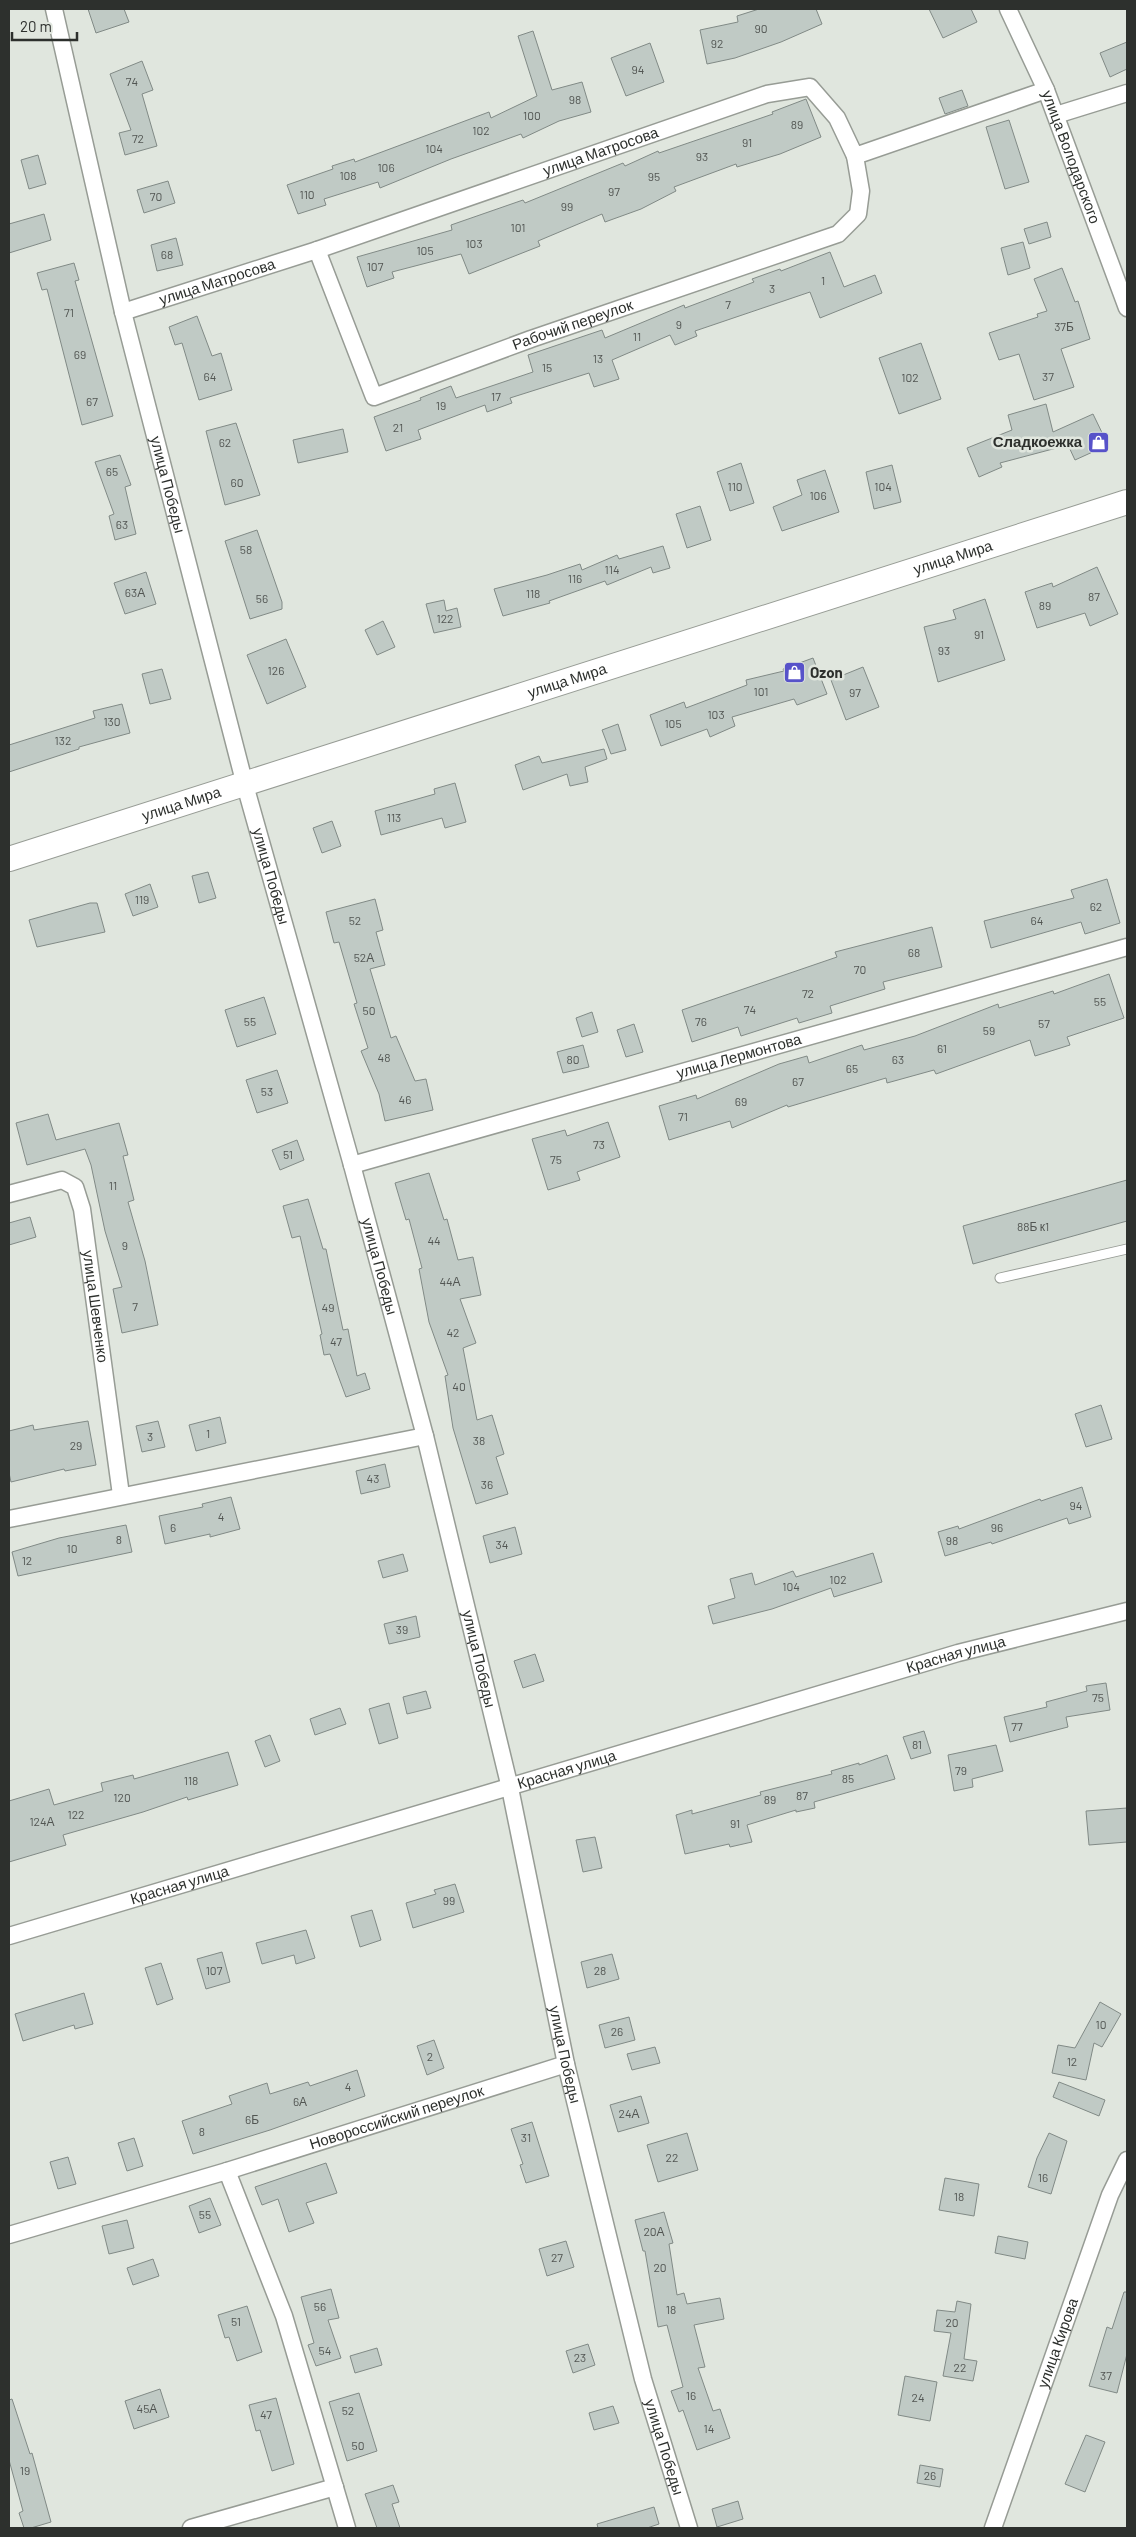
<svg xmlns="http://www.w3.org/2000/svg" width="1136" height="2537" font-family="Barlow,sans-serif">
	<rect width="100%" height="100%" fill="#e0e6de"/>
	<!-- building -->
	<path fill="#c0cac5" stroke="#818a86" d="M88,9H124L129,22L96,33Z
		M759,9H816L822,24L781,42L735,58L707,64L700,30L738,22L737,16Z
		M929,9H971L977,22L943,38Z
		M533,31L552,90L582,82L591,112L559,121L523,138L521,134L451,159L380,188L378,182L324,199L326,205L298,214L287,185L333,169L332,166L354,159L355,162L489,112L491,118L537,96L518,36Z
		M1127,42V69L1110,77L1100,53Z
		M650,43L664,82L626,96L611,58Z
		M142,61L153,90L142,94L157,146L125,155L119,133L131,130L110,74Z
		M962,90L968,106L945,114L939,98Z
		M806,99L821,137L780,154L737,167L736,164L674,187L676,191L641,209L605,222L602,214L538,241L540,246L469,274L461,254L392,272L394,278L367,287L357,257L452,230L451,225L523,200L525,203L623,163L625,166L658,151L659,153L773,114L772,112Z
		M1009,120L1029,182L1005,189L986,127Z
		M38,155L46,184L29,189L21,160Z
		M168,181L175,203L144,213L137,190Z
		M44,214L51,240L9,253V224Z
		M1047,222L1051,237L1029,244L1024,229Z
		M176,238L183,265L157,271L151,245Z
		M1023,242L1030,268L1008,275L1001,248Z
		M830,252L844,287L875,275L882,293L820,318L810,292L695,331L697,336L675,345L670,335L612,360L619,379L594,387L589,373L510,398L512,403L487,412L485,405L418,430L421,439L386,451L374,417L421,400L420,398L451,386L456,398L533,372L528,355L602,330L605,338L684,305L685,308L754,282L752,279L780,269L781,271Z
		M74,263L79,280L75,281L113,416L82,425L47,289L42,290L37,273Z
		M1062,268L1075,302L1078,301L1090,339L1061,349L1074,387L1034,400L1019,354L999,360L989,333L1038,317L1037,314L1047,311L1034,279Z
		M197,316L212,356L221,353L232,390L199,400L182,343L175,345L169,327Z
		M921,343L941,399L899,414L879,358Z
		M1046,404L1053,432L1093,414L1108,445L1075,460L1068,445L1000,463L1002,467L979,477L967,448L1012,430L1008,415Z
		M236,423L260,495L225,505L206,431Z
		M343,429L348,452L298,463L293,440Z
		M120,455L131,485L125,487L136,534L115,540L109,516L114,514L95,462Z
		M741,463L754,503L730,511L717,472Z
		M892,465L901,502L874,509L866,472Z
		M825,470L839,512L782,531L773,507L802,495L797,480Z
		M700,506L711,540L687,548L676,514Z
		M257,530L282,602V609L250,619L225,541Z
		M663,546L670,568L653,573L651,567L607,585L605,581L549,601L550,603L503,616L494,589L547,575L580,564L582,570L617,555L619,559Z
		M1097,567L1118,614L1090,626L1085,613L1037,628L1025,592L1052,583L1053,587Z
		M146,572L156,604L125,614L114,583Z
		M985,599L1005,660L938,682L924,627L956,619L953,610Z
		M444,600L446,611L457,608L461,627L434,633L426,604Z
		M383,621L395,647L377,655L365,630Z
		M286,639L306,687L267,704L247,655Z
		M813,658L827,694L797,705L794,699L732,717L735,726L710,737L707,729L661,746L650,715L684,702L686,708L747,685L746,680L784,671L783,669Z
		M863,667L879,707L846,720L831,680Z
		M162,669L171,699L150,704L142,674Z
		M122,704L130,733L79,747V749L9,772V745L95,718L93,711Z
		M618,724L626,750L611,754L602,730Z
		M604,749L607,759L585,767L588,782L570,786L567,774L523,790L515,765L539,756L542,763Z
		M455,783L466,822L445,828L442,818L381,835L375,811L435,794L434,789Z
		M332,821L341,846L322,853L313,828Z
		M208,872L216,898L199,903L192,876Z
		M1107,879L1120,923L1085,934L1081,922L991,948L984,921L1074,898L1071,890Z
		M150,884L158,907L133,916L125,894Z
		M375,899L383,930L376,932L385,965L370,969L391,1038L396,1036L415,1081L426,1079L433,1110L385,1121L379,1094L361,1051L368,1048L354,1004L357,1003L339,942L334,943L326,912Z
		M90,903H97L105,932L37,947L29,920Z
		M932,927L942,967L883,982L885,989L830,1006L832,1013L799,1023L797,1018L741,1036L738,1027L692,1042L682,1010L837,957L835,952Z
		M1109,974L1124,1018L1067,1037L1070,1045L1035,1056L1030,1040L936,1074L934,1070L887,1083L886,1078L788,1107L787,1105L732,1128L730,1121L669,1140L659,1106L696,1095L697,1099L779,1064L807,1056L809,1063L862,1045L864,1050L915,1036L998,1004L999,1008L1053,991L1054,994Z
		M264,997L276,1034L237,1047L225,1010Z
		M592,1012L598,1032L582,1037L576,1018Z
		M634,1024L643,1052L626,1057L617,1030Z
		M583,1045L589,1067L563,1073L557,1052Z
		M277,1070L288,1103L257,1113L246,1080Z
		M48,1114L56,1140L119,1123L128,1155L123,1156L134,1200L128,1202L145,1261L158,1325L122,1333L113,1289L122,1287L105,1231L91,1165L85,1149L27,1165L16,1123Z
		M608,1122L620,1157L577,1172L580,1180L548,1190L532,1139L565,1130L567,1136Z
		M297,1140L304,1160L280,1170L272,1150Z
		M429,1173L444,1220L447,1219L458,1260L473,1257L481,1295L460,1299L476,1343L463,1348L477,1420L492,1415L504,1454L496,1457L508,1494L476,1504L453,1428L445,1376L448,1375L429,1322L419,1269L422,1268L409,1219L406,1220L395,1183Z
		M1127,1180V1221L973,1264L963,1226Z
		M308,1199L323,1249H326L343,1330L348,1329L357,1376L365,1373L370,1389L346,1397L330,1354L324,1355L320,1335L322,1334L300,1236L292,1238L283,1206Z
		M30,1217L36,1237L9,1245V1223Z
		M1101,1405L1112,1439L1086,1447L1075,1414Z
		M220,1417L226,1443L196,1451L189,1425Z
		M88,1421L96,1465L65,1471L64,1469L11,1482L9,1473V1431L33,1425L34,1430Z
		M158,1421L165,1447L142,1452L136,1426Z
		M385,1464L390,1487L361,1494L356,1471Z
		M1082,1487L1091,1517L1069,1524L1067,1518L992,1544L991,1542L945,1556L938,1532L958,1526L959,1529L1040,1499L1041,1501Z
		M231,1497L240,1529L210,1537V1534L165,1544L159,1516L203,1507L202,1504Z
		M126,1525L132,1552L18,1576L12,1552L59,1538Z
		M515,1527L522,1554L490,1563L483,1536Z
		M873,1553L882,1582L834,1597L831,1588L772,1609L713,1624L708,1606L735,1598L730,1579L752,1573L755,1585L793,1571L796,1577Z
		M403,1554L408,1571L383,1578L378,1561Z
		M416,1616L420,1637L389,1644L384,1624Z
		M535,1654L544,1681L523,1688L514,1661Z
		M1106,1683L1110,1710L1066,1717L1068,1727L1010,1742L1004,1717L1047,1707L1046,1702L1087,1691L1086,1686Z
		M426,1691L431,1708L407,1714L403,1697Z
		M389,1703L398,1738L379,1744L369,1709Z
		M340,1708L346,1724L315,1735L310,1719Z
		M924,1731L931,1753L911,1759L903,1737Z
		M270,1735L280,1761L265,1767L255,1741Z
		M996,1745L1003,1771L972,1779L973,1787L954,1791L948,1755Z
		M228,1752L238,1785L188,1800L187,1797L143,1812L63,1835L66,1845L9,1862V1801L49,1789L54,1805L103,1791L101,1783L133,1775L134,1779Z
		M887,1755L895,1779L814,1802L815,1808L796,1812V1810L747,1825L752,1842L730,1847L729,1844L685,1854L676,1815L692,1810V1814L761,1795L760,1792L832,1774L831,1771L859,1763V1765Z
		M1127,1808V1842L1089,1845L1086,1811Z
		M595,1837L602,1868L583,1872L576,1840Z
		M455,1884L464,1912L413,1928L406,1903L436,1894L434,1890Z
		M372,1910L381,1940L360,1947L351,1916Z
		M306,1930L315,1958L296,1964L294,1955L262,1964L256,1943Z
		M222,1952L230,1982L206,1989L197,1959Z
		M612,1954L619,1979L587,1988L581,1962Z
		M161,1963L173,1999L157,2005L145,1968Z
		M84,1993L93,2024L75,2029L74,2025L23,2041L15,2014Z
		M1100,2002L1121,2014L1102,2047L1094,2043L1086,2080L1052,2073L1058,2045L1075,2048Z
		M629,2017L635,2040L605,2048L599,2025Z
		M434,2040L444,2068L427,2075L417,2046Z
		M655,2047L660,2063L632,2070L627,2054Z
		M357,2070L365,2096L270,2130L193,2154L182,2121L232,2104L229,2096L267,2083L270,2094L308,2082L310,2086Z
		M1059,2082L1105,2100L1099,2116L1053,2097Z
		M641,2096L649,2123L618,2132L610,2105Z
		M532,2122L549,2176L526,2183L520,2165L523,2164L511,2129Z
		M687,2133L698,2170L658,2182L647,2145Z
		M1049,2133L1067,2141L1051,2194L1028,2187L1037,2158Z
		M134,2138L143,2166L127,2171L118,2143Z
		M68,2157L76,2184L58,2189L50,2162Z
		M326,2163L337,2193L306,2203L314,2223L289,2232L278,2199L262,2205L255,2187Z
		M945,2178L979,2184L974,2216L939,2210Z
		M210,2198L221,2225L199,2233L189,2206Z
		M664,2212L673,2243L669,2244L677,2295L684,2293L687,2304L720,2298L724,2319L694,2325L705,2367L698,2368L713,2411L720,2409L730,2438L697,2450L683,2410L679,2412L671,2391L683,2387L667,2325L658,2327L645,2251H643L635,2220Z
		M127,2220L134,2248L109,2254L102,2226Z
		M998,2236L1028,2242L1025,2259L995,2253Z
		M566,2241L574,2267L547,2276L539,2249Z
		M153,2259L159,2276L133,2285L127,2268Z
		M331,2289L339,2318L328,2320L341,2358L316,2366L308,2345L314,2343L301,2297Z
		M1124,2292H1127V2354L1117,2393L1089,2386L1107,2327L1112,2329Z
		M957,2301L971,2304L964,2359L977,2361L973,2381L943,2376L951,2333L934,2331L937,2310L955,2312Z
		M247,2306L262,2352L237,2361L229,2337L225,2338L218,2315Z
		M588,2344L595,2365L573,2373L566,2351Z
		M377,2348L382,2365L355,2373L350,2356Z
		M905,2376L937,2382L930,2421L898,2415Z
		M160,2389L169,2417L134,2429L125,2401Z
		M359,2393L377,2451L347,2461L329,2402Z
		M276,2398L294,2464L272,2471L260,2430L256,2431L249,2405Z
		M12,2399L30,2454L32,2453L51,2522L31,2528H24L19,2513L23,2511L9,2460V2400Z
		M613,2406L619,2423L594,2430L589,2413Z
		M1086,2435L1105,2442L1085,2492L1065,2484Z
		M920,2465L943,2469L940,2487L917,2483Z
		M393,2485L399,2502L392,2504L400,2528H377L365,2494Z
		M738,2501L743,2519L717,2527L712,2509Z
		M654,2507L659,2524L647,2528H598L597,2524Z"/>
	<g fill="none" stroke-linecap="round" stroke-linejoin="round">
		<defs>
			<path id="service" d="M1000,1278L1127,1249"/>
			<g id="minor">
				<path id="s1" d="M54,9L123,312L245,785L352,1165L425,1436L510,1788L566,2064L643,2379L689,2528"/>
				<path id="s2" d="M1008,9L1046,90L1127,308"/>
				<path d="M1056,115L1127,93"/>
				<path id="s3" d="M317,250L374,397L531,339L838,234L858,214L861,191L855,156"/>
				<path id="s4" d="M123,312L317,250L767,94L810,87L837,118L855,156L1046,90"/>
				<path id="s5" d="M352,1165L1127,947"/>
				<path id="s6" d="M9,1194L62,1180L75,1187L82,1209L121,1495"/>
				<path d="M9,1519L425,1436"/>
				<path id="s7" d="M9,1936L958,1653L1127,1611"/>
				<path d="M227,2171L284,2316L347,2528"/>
				<path id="s8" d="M9,2235L227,2171L566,2064"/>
				<path d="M191,2528L335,2487"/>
				<path id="s9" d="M993,2528L1110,2195L1127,2160"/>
			</g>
			<g id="secondary">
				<path id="s10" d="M9,859L1127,502"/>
			</g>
		</defs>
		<!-- service casing -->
		<use href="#service" stroke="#979c95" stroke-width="11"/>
		<!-- minor casing -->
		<use href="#minor" stroke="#979c95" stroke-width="19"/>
		<!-- secondary casing -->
		<use href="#secondary" stroke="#979c95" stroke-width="26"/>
		<!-- service -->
		<use href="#service" stroke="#fff" stroke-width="9"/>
		<!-- minor -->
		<use href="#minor" stroke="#fff" stroke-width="16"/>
		<!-- secondary -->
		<use href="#secondary" stroke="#fff" stroke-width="24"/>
	</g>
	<!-- icons -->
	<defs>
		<symbol id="shop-square" viewBox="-11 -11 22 22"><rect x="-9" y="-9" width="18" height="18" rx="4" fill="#5752c9" stroke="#e0e6de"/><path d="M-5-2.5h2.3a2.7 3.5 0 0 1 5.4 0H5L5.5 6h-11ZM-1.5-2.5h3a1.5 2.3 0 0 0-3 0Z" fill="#fff"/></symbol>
	</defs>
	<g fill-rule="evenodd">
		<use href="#shop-square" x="1086" y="430" width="25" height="25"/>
		<use href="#shop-square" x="782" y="660" width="25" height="25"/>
	</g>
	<g text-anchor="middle" stroke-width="5" stroke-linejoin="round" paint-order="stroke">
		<!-- number labels -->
		<g font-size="12" fill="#525653">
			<text x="761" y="33">90</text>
			<text x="717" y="48">92</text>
			<text x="638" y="74">94</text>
			<text x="132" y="86">74</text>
			<text x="575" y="104">98</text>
			<text x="532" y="120">100</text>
			<text x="797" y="129">89</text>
			<text x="481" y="135">102</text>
			<text x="138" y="143">72</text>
			<text x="747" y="147">91</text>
			<text x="434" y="153">104</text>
			<text x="702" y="161">93</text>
			<text x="386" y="172">106</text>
			<text x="348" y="180">108</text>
			<text x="654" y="181">95</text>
			<text x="614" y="196">97</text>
			<text x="307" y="199">110</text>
			<text x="156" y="201">70</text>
			<text x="567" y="211">99</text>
			<text x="518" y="232">101</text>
			<text x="474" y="248">103</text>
			<text x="425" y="255">105</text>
			<text x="167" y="259">68</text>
			<text x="375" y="271">107</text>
			<text x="823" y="285">1</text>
			<text x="772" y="293">3</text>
			<text x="728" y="309">7</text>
			<text x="69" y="317">71</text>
			<text x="679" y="329">9</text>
			<text x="1064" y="331">37Б</text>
			<text x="637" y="341">11</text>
			<text x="80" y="359">69</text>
			<text x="598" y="363">13</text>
			<text x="547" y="372">15</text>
			<text x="210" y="381">64</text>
			<text x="1048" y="381">37</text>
			<text x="910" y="382">102</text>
			<text x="496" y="401">17</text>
			<text x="92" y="406">67</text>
			<text x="441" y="410">19</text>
			<text x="398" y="432">21</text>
			<text x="225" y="447">62</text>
			<text x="112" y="476">65</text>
			<text x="237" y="487">60</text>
			<text x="735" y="491">110</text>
			<text x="883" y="491">104</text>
			<text x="818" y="500">106</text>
			<text x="122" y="529">63</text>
			<text x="246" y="554">58</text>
			<text x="612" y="574">114</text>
			<text x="575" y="583">116</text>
			<text x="135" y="597">63А</text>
			<text x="533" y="598">118</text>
			<text x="1094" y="601">87</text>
			<text x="262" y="603">56</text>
			<text x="1045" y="610">89</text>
			<text x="445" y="623">122</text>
			<text x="979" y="639">91</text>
			<text x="944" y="655">93</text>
			<text x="276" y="675">126</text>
			<text x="761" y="696">101</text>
			<text x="855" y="697">97</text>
			<text x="716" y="719">103</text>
			<text x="112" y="726">130</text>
			<text x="673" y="728">105</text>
			<text x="63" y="745">132</text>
			<text x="394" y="822">113</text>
			<text x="142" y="904">119</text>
			<text x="1096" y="911">62</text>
			<text x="355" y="925">52</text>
			<text x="1037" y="925">64</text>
			<text x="914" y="957">68</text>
			<text x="364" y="962">52А</text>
			<text x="860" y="974">70</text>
			<text x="808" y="998">72</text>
			<text x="1100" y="1006">55</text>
			<text x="750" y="1014">74</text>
			<text x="369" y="1015">50</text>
			<text x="250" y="1026">55</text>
			<text x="701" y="1026">76</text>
			<text x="1044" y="1028">57</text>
			<text x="989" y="1035">59</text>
			<text x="942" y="1053">61</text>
			<text x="384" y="1062">48</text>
			<text x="573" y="1064">80</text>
			<text x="898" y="1064">63</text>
			<text x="852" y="1073">65</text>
			<text x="798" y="1086">67</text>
			<text x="267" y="1096">53</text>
			<text x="405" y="1104">46</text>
			<text x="741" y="1106">69</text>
			<text x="683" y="1121">71</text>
			<text x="599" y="1149">73</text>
			<text x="288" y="1159">51</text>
			<text x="556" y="1164">75</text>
			<text x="113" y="1190">11</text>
			<text x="1033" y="1231">88Б к1</text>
			<text x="434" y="1245">44</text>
			<text x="125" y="1250">9</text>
			<text x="450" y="1286">44А</text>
			<text x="135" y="1311">7</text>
			<text x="328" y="1312">49</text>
			<text x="453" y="1337">42</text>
			<text x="336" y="1346">47</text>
			<text x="459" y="1391">40</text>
			<text x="208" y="1438">1</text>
			<text x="150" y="1441">3</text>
			<text x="479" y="1445">38</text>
			<text x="76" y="1450">29</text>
			<text x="373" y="1483">43</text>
			<text x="487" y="1489">36</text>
			<text x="1076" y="1510">94</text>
			<text x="221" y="1521">4</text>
			<text x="173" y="1532">6</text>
			<text x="997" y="1532">96</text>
			<text x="119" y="1544">8</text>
			<text x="952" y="1545">98</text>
			<text x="502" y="1549">34</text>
			<text x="72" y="1553">10</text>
			<text x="27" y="1565">12</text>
			<text x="838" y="1584">102</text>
			<text x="791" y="1591">104</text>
			<text x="402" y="1634">39</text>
			<text x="1098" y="1702">75</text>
			<text x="1017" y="1731">77</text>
			<text x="917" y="1749">81</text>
			<text x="961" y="1775">79</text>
			<text x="848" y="1783">85</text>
			<text x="191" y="1785">118</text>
			<text x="802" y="1800">87</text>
			<text x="122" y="1802">120</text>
			<text x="770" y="1804">89</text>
			<text x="76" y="1819">122</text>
			<text x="42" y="1826">124А</text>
			<text x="735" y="1828">91</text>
			<text x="449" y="1905">99</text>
			<text x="214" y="1975">107</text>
			<text x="600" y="1975">28</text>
			<text x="1101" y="2029">10</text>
			<text x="617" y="2036">26</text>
			<text x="430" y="2061">2</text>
			<text x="1072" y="2066">12</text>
			<text x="348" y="2091">4</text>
			<text x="300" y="2106">6А</text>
			<text x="629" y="2118">24А</text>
			<text x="252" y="2124">6Б</text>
			<text x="202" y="2136">8</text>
			<text x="526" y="2142">31</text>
			<text x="672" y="2162">22</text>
			<text x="1043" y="2182">16</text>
			<text x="959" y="2201">18</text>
			<text x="205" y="2219">55</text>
			<text x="654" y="2236">20А</text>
			<text x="557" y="2262">27</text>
			<text x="660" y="2272">20</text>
			<text x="320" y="2311">56</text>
			<text x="671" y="2314">18</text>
			<text x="236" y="2326">51</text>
			<text x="952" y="2327">20</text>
			<text x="325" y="2355">54</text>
			<text x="580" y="2362">23</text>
			<text x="960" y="2372">22</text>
			<text x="1106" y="2380">37</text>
			<text x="691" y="2400">16</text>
			<text x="918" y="2402">24</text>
			<text x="147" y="2413">45А</text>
			<text x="348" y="2415">52</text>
			<text x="266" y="2419">47</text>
			<text x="709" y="2433">14</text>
			<text x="358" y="2450">50</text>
			<text x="25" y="2475">19</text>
			<text x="930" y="2480">26</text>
		</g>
		<!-- street labels -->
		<g font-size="15" fill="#2d302d" stroke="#e0e6de">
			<text dy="5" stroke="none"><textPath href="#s4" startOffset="504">улица Матросова</textPath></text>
			<text dy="5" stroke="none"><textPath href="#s2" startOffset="161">улица Володарского</textPath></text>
			<text dy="5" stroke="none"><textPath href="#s4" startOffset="99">улица Матросова</textPath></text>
			<text dy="5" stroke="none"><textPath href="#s3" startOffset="369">Рабочий переулок</textPath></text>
			<text dy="5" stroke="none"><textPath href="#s1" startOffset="489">улица Победы</textPath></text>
			<text dy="5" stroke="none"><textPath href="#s10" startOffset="991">улица Мира</textPath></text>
			<text dy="5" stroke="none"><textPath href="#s10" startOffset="586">улица Мира</textPath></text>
			<text dy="5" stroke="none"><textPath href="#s10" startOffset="181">улица Мира</textPath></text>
			<text dy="5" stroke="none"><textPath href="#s1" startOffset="894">улица Победы</textPath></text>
			<text dy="5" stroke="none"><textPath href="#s5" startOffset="402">улица Лермонтова</textPath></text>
			<text dy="5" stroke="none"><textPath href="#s1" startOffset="1299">улица Победы</textPath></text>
			<text dy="5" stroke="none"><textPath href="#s6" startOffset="191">улица Шевченко</textPath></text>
			<text dy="5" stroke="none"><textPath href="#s7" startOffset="988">Красная улица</textPath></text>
			<text dy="5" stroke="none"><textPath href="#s1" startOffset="1704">улица Победы</textPath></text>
			<text dy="5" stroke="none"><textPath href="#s7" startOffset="582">Красная улица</textPath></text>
			<text dy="5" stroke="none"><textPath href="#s7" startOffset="178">Красная улица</textPath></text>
			<text dy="5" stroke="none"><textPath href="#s1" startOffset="2109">улица Победы</textPath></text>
			<text dy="5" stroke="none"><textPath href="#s8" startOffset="405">Новороссийский переулок</textPath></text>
			<text dy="5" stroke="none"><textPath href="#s9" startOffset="196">улица Кирова</textPath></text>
			<text dy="5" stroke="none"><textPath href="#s1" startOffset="2514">улица Победы</textPath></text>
		</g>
		<!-- poi labels -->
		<g font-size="15" font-weight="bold" fill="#2d302d" stroke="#e0e6de" text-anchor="end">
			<text x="1082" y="447">Сладкоежка</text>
			<text x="810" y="678" text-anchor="start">Ozon</text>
		</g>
	</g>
	<!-- border -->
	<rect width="1136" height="2537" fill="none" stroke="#2d302d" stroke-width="20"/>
	<!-- scale -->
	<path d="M12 32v8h65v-8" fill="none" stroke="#2d302d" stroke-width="2.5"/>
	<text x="20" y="32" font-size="15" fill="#2d302d" stroke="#e0e6de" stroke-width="4" paint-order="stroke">20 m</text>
</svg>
